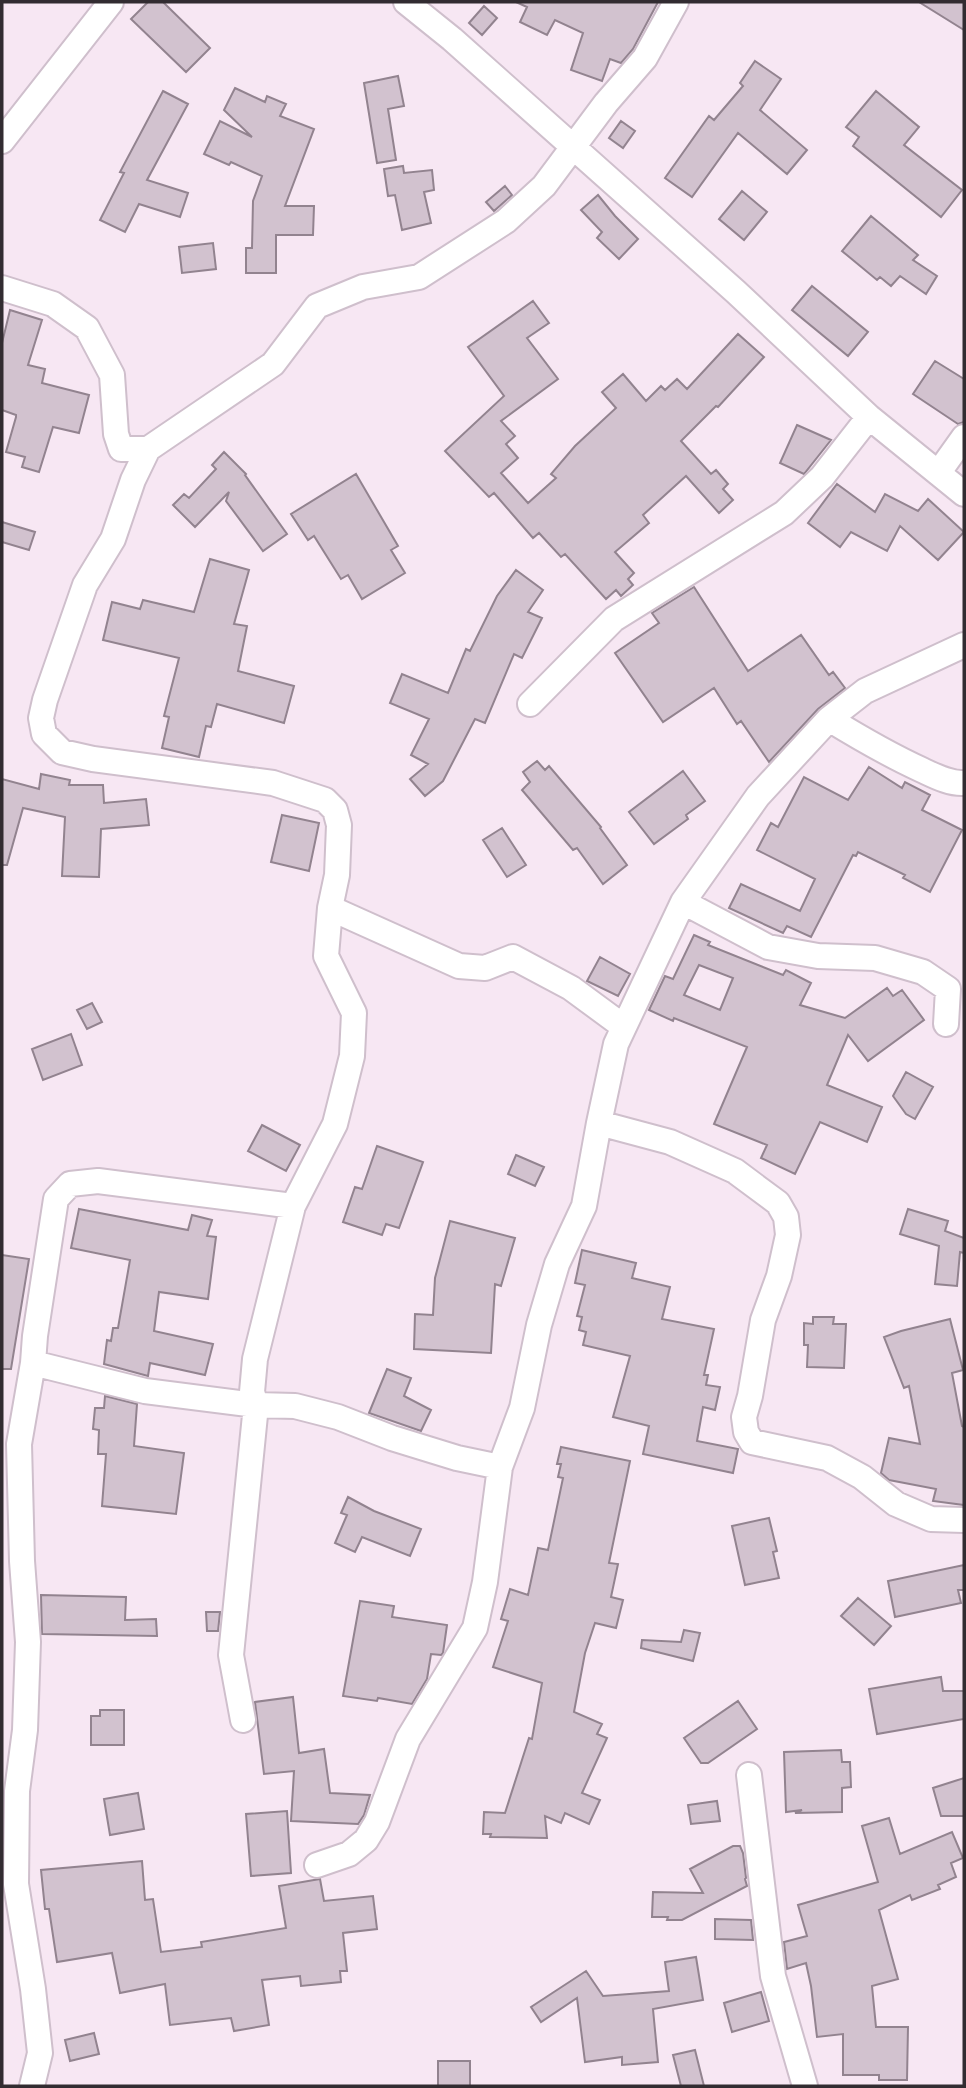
<svg xmlns="http://www.w3.org/2000/svg" width="966" height="2088" font-family="Georgia,serif">
	<rect width="100%" height="100%" fill="#f7e7f3"/>
	<!-- building -->
	<path fill="#d2c2cf" stroke="#92838f" stroke-width="2" fill-rule="evenodd" d="M148,2H163L210,48L186,72L131,19Z
		M516,2H658L633,49L621,63L610,59L602,81L571,70L583,33L555,20L547,35L520,22L527,7Z
		M919,2H964V30Z
		M484,6L497,18L482,35L469,23Z
		M755,61L781,79L760,110L807,150L787,174L738,133L692,197L665,178L709,116L714,120L743,86L740,83Z
		M398,76L404,106L388,109L396,160L377,163L364,83Z
		M235,88L265,102L267,96L286,104L280,116L314,129L285,206H314L313,235H276V273H246V248H252L253,201L262,176L231,162L229,165L204,154L220,121L252,137L224,110Z
		M163,91L188,104L147,180L188,193L180,217L139,204L125,232L100,220L124,173L120,172Z
		M876,91L919,127L904,145L962,190L941,217L853,146L859,137L846,127Z
		M621,121L635,131L623,148L609,138Z
		M403,166L404,173L432,170L434,190L424,192L431,223L402,230L395,195L388,196L384,169Z
		M505,186L512,195L494,211L486,202Z
		M742,191L767,212L744,240L719,219Z
		M598,195L615,216L638,239L619,259L597,238L602,232L581,210Z
		M871,216L918,255L913,260L937,276L926,294L900,276L891,286L880,277L877,280L842,251Z
		M213,243L216,269L182,273L179,247Z
		M812,286L868,332L848,356L792,310Z
		M533,301L549,323L527,338L558,379L501,421L515,436L506,444L518,458L501,473L528,503L556,478L551,474L575,446L616,408L602,392L623,374L646,401L661,386L665,390L677,379L687,389L738,334L764,357L718,407L716,406L681,441L711,474L716,470L728,484L723,489L733,500L719,513L686,476L643,515L649,523L615,552L634,573L628,579L633,585L621,596L616,590L606,599L565,554L561,557L539,533L533,538L494,493L489,497L445,451L504,396L468,347Z
		M10,310L42,320L28,365L45,369L42,383L89,395L79,433L53,427L39,472L22,467L25,457L6,452L16,417V415L2,410V343Z
		M935,361L964,379V422L958,424L913,394Z
		M797,425L831,440L804,474L780,463Z
		M224,452L246,474L245,475L287,534L263,551L226,501L229,492L195,527L173,505L184,494L189,498L216,469L212,465Z
		M356,474L398,546L391,550L405,573L362,599L348,575L341,579L314,536L308,540L291,514Z
		M837,484L875,512L885,494L918,511L928,499L964,532L938,560L900,526L887,551L851,532L840,547L808,523Z
		M2,522L35,532L29,550L2,542Z
		M210,559L249,570L234,624L247,626L238,671L294,686L284,723L217,704L211,727L206,726L199,757L162,748L169,717L164,716L179,658L103,640L112,602L140,609L143,600L194,612Z
		M516,570L543,590L528,612L542,618L522,658L514,654L485,723L475,719L443,781L425,796L410,779L428,764L411,755L429,719L390,703L402,674L448,693L466,649L470,651L497,596Z
		M694,587L748,671L801,635L829,675L833,672L845,688L818,709L769,762L741,721L737,724L714,688L663,722L615,653L659,623L652,613Z
		M537,761L545,770L549,766L601,827L600,828L627,865L603,884L577,848L573,850L522,790L530,782L523,772Z
		M869,767L902,788L905,782L930,795L922,810L962,830L930,892L903,878L905,875L858,852L856,856L853,855L811,937L787,926L783,933L729,908L741,884L800,911L815,879L757,850L771,823L778,827L804,777L848,800Z
		M683,771L705,801L686,815L688,819L654,844L629,812Z
		M41,774L70,780L69,785H103L104,803L146,799L149,825L101,829L99,877L62,876L65,817L23,808L7,865H2V779L39,789Z
		M282,815L319,823L309,871L271,862Z
		M502,828L526,865L507,877L483,840Z
		M694,935L710,942L708,945L783,975L786,970L811,983L800,1005L845,1018L887,988L893,996L902,990L924,1020L868,1061L848,1035L827,1085L882,1107L867,1142L820,1122L795,1174L761,1158L767,1145L714,1124L747,1047L674,1018L673,1021L649,1010L665,976L673,979ZM699,965L733,978L720,1010L684,995Z
		M600,957L630,974L618,996L587,981Z
		M92,1003L102,1022L87,1029L77,1010Z
		M71,1034L82,1065L43,1080L32,1049Z
		M906,1072L933,1087L915,1119L906,1114L893,1096Z
		M262,1125L300,1145L286,1171L248,1151Z
		M377,1146L423,1162L399,1228L386,1224L382,1235L343,1222L355,1187L362,1189Z
		M516,1155L544,1167L535,1186L508,1174Z
		M79,1209L188,1230L192,1215L212,1220L207,1236L216,1237L208,1299L159,1292L154,1331L213,1344L205,1375L150,1363L148,1376L104,1364L107,1340L111,1341L113,1328H118L130,1260L71,1248Z
		M908,1209L948,1221L945,1231L964,1238V1253L960,1252L957,1286L935,1284L939,1246L900,1234Z
		M450,1221L515,1238L501,1286L495,1284L491,1353L414,1349L415,1314L433,1315L435,1278Z
		M582,1250L636,1263L632,1278L670,1287L662,1319L714,1329L704,1375H708L706,1385L720,1387L715,1410L703,1407L697,1441L738,1449L733,1473L643,1454L649,1426L613,1417L630,1356L583,1345L586,1332L579,1330L582,1317L577,1316L585,1285L575,1283Z
		M2,1255L29,1259L11,1369H2Z
		M813,1317H834L833,1324H846L844,1368L807,1367L808,1345H804V1323L813,1324Z
		M950,1319L963,1370L952,1373L962,1426L964,1427V1505L933,1501L936,1489L889,1480L881,1473L889,1438L920,1444L909,1386L904,1388L884,1337L901,1331Z
		M387,1369L411,1378L404,1396L431,1410L421,1431L369,1413Z
		M105,1396L137,1404L134,1446L184,1453L176,1514L102,1506L106,1454H98L99,1430L93,1429L95,1408H104Z
		M561,1447L630,1461L609,1563L618,1564L611,1597L623,1600L616,1628L595,1623L585,1653L574,1712L602,1724L597,1734L607,1738L582,1793L600,1800L589,1824L565,1813L561,1823L545,1816L547,1838L490,1837L491,1834H483L484,1812L505,1813L529,1738L532,1739L542,1683L493,1667L508,1621L501,1619L510,1589L528,1595L538,1548L548,1550L563,1478L558,1477L561,1464H557Z
		M348,1497L374,1511L421,1529L410,1556L362,1537L355,1552L335,1543L347,1515L341,1513Z
		M769,1518L777,1551L773,1552L779,1578L745,1585L732,1526Z
		M964,1565V1590H958L961,1603L895,1617L888,1581Z
		M41,1595L126,1597L125,1620L156,1619L157,1636L42,1634Z
		M858,1598L891,1626L874,1645L841,1616Z
		M360,1601L394,1606L392,1617L447,1625L443,1653L441,1655L431,1654L427,1679L412,1704L378,1698L377,1701L343,1696Z
		M206,1612H220L218,1631H207Z
		M684,1630L700,1633L693,1661L641,1648L642,1640L681,1642Z
		M941,1677L943,1691H964V1719L877,1734L869,1689Z
		M293,1697L299,1753L324,1749L330,1793L370,1795L364,1815L358,1824L291,1821L294,1771L264,1774L255,1702Z
		M738,1701L757,1729L708,1763H701L684,1738Z
		M100,1710H124V1745H91V1716H100Z
		M841,1750L842,1762H850L851,1787L842,1788V1812L795,1813L802,1810L786,1812L784,1752Z
		M964,1778V1816H941L933,1788Z
		M138,1793L144,1829L110,1835L104,1799Z
		M717,1801L720,1821L691,1824L688,1805Z
		M287,1811L291,1873L251,1876L246,1814Z
		M889,1818L900,1854L952,1832L963,1858L951,1863L956,1877L938,1885L940,1889L912,1900L910,1895L879,1910L898,1979L872,1986L876,2027H908L907,2080H879V2075H843V2034L817,2037L811,1986L806,1963L787,1969L784,1942L807,1936L798,1905L878,1882L862,1826Z
		M733,1846H740L743,1853L746,1878L745,1879L747,1886L682,1920H667L668,1917H652L653,1892L703,1893L690,1869Z
		M142,1861L145,1900L153,1899L161,1952L202,1947L201,1942L286,1928L279,1886L314,1880L320,1879L324,1901L373,1896L377,1929L343,1933L347,1971H340L341,1982L301,1986L300,1976L262,1980L269,2025L234,2031L231,2018L170,2025L165,1984L120,1993L112,1953L57,1962L49,1909H45L41,1870Z
		M715,1919L751,1920L753,1940L715,1939Z
		M696,1957L703,2000L653,2009L658,2062L622,2065V2057L585,2062L577,1998L541,2022L531,2007L586,1971L603,1996L669,1991L665,1962Z
		M761,1992L769,2021L732,2032L724,2003Z
		M94,2033L99,2054L70,2061L65,2040Z
		M695,2050L704,2086H681L673,2055Z
		M438,2061H470V2086H438Z"/>
	<g fill="none" stroke-linecap="round" stroke-linejoin="round">
		<defs>
			<path id="minor" d="M406,2L452,39L736,292L869,417L964,494
				M2,141L111,2
				M2,288L53,304L87,328L112,375L116,434L121,449H148
				M939,472L964,437
				M530,704L614,619L784,513L822,477L869,417
				M829,719L865,691L964,645
				M683,902L768,947L818,956L875,958L923,972L948,989L946,1024
				M330,908L459,966L485,968L513,957L571,988L624,1027
				M599,1123L670,1142L735,1171L778,1203L786,1217L788,1235L779,1276L763,1320L750,1396L744,1417L746,1432L752,1442L827,1458L862,1477L896,1504L931,1519L964,1520
				M33,1363L145,1391L256,1405L295,1406L338,1417L392,1438L457,1458L500,1467
				M243,1720L231,1655L256,1405L252,1392L255,1359L293,1206L335,1124L352,1056L354,1013L326,956L330,908L337,875L339,825L335,810L325,800L273,783L93,759L62,752L44,734L41,718L45,700L85,585L113,539L133,480L148,449L273,364L317,306L363,287L419,277L506,221L544,186L606,103L645,58L676,2
				M749,1775L773,1976L805,2086
				M317,1865L349,1854L366,1840L377,1822L408,1739L475,1628L485,1582L500,1467L522,1408L539,1325L557,1264L584,1206L599,1123L616,1044L683,902L758,796L829,719C860,738 889,755 922,770C935,776 950,784 964,783
				M32,2086L40,2053L33,1989L16,1884L17,1791L25,1730L28,1642L22,1561L19,1444L33,1363L35,1336L56,1199L70,1184L98,1181L293,1206"/>
		</defs>
		<!-- minor casing -->
		<use href="#minor" stroke="#cfbfcc" stroke-width="28"/>
		<!-- minor -->
		<use href="#minor" stroke="#fff" stroke-width="24"/>
	</g>
	<!-- border -->
	<rect width="966" height="2088" fill="none" stroke="#322c31" stroke-width="7"/>
</svg>
